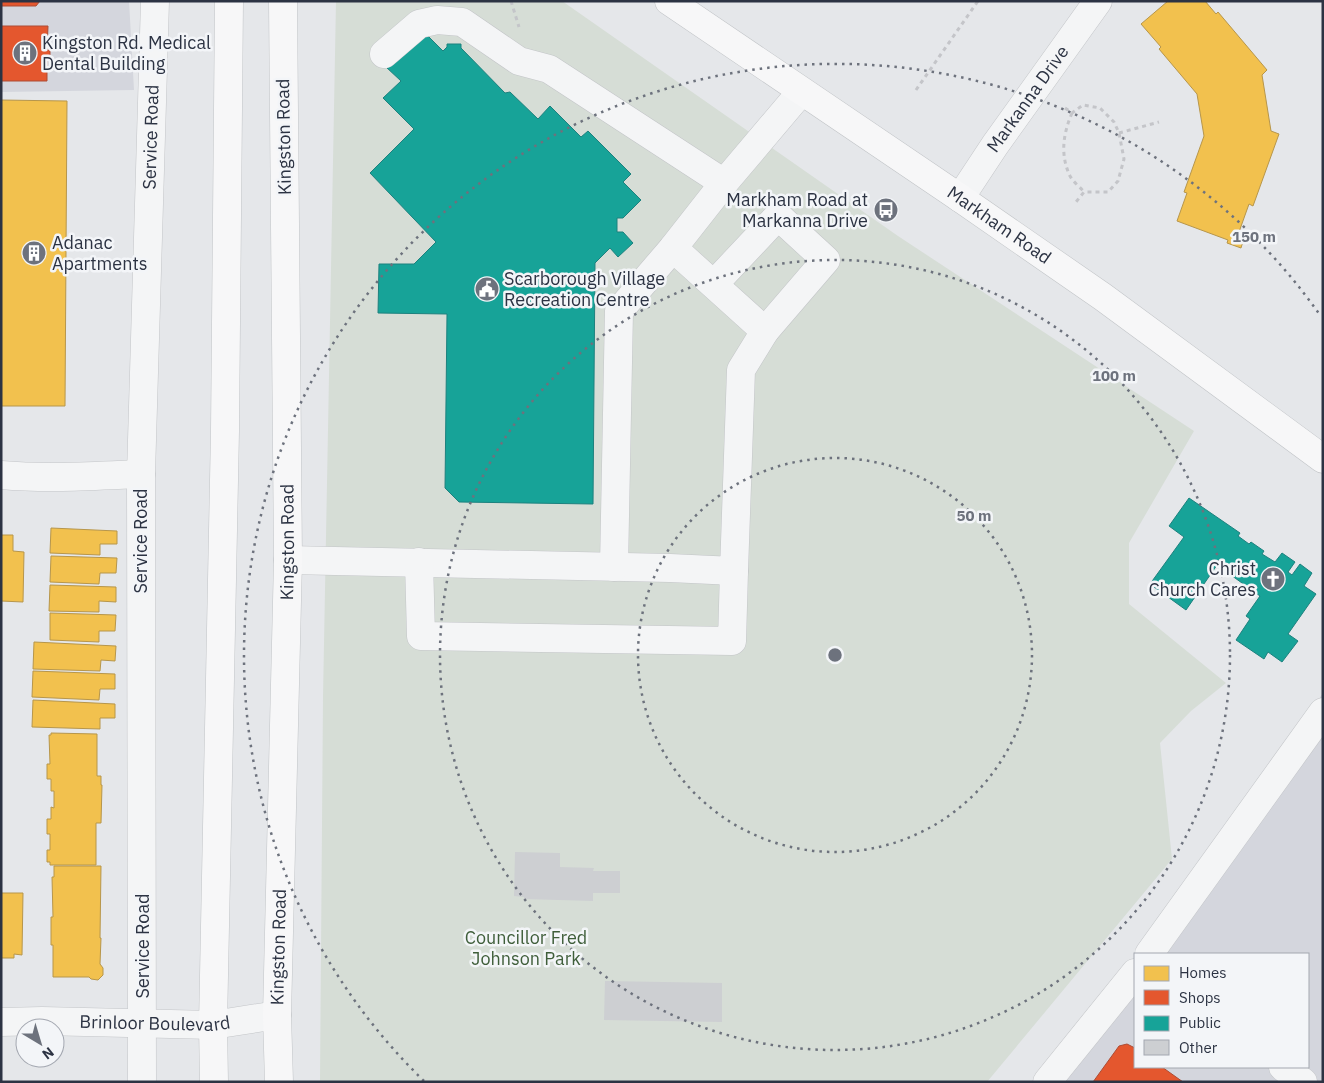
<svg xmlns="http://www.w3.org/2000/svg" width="1324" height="1083" font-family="'IBM Plex Sans',sans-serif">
	<rect width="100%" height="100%" fill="#e5e7ea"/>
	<!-- built -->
	<path fill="#d4d6dd" d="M1,1H129L134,90L1,92Z
		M1323,693V1082H1049L1135,959V1067H1308V954H1139Z"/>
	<!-- green -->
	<path fill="#d6ddd6" d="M336,1H562L898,236L1194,431L1129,543V604L1226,683L1191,711L1160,743L1172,859L987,1082H320L323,697Z"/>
	<!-- homes -->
	<path fill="#f2c14e" stroke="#b7964b" d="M1168,1H1205L1216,14L1218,12L1267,70L1262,75L1271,131L1279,134L1253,206L1249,204L1239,232L1245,234L1241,248L1227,243L1228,240L1177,221L1187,193L1184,192L1204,136L1197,94L1159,49L1161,47L1141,24Z
		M1,100L67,101L65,406H1Z
		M51,528L117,531V544H100V555L50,553Z
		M1,535H13V551L24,552L23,602L1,601Z
		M51,556L117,558L116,573H100L99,584L50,582Z
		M50,585L116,587V602L99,601V612L49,611Z
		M50,613L116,615L115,631H99V642L50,640Z
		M34,642L116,646L115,661L101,660L100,671L33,669Z
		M33,671L115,674V689H100L99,700L32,697Z
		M33,700L115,704V718H100V729L32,727Z
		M51,733L97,734V776H101V785H102L101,823H96V865H50V862H47V850H50V834H47V819H51V807L54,808V791H51V779H47V764H50L49,735H51Z
		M54,866H101L100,938H101L100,964L103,968V975L98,980L91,979L89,977H53V945H51V917H53L52,877H54Z
		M1,893H23L22,955L14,954V958H1Z"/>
	<!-- shops -->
	<path fill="#e4572e" stroke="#ad4c34" d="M1,1H40L36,6H1Z
		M1,26H48L47,50H50V56L47,57V81H1Z
		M1127,1044L1135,1048V1067H1162L1183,1082H1093L1119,1046Z"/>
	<!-- public -->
	<path fill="#17a398" stroke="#1d817e" d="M423,31L443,51L447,47V44H461V48L505,93L510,92L538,119L550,106L581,137L588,131L631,174L623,182L641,200L623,218H617V232H623L633,243L618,257L610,248L595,263L593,504L459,502L445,488L447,314L378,313L379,264H414L436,242L370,173L414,129L383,98L401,81L386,67Z
		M1189,498L1240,533L1238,536L1249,544L1251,542L1264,551L1262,554L1275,562L1282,553L1295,562L1288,572L1292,575L1300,564L1312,573L1304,586L1316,594L1288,634L1298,641L1282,662L1268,652L1264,659L1236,640L1250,619L1246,616L1260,596L1217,565L1186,610L1150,584L1184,537L1169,526Z"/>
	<!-- building -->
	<path fill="#cdcfd2" d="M515,852L560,853V867L594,868L593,871H620V893H593V901L524,899V897L514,896Z
		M605,981L722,983V1022L604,1020Z"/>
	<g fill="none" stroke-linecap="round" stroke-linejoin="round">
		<defs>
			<g id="minor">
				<path d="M384,54L419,24L437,20L462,22L519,61L549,69L724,183L801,92"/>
				<path id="s1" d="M960,198L995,145L1098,1"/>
				<path d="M714,284L778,216L826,260L765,331"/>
				<path d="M1,475C48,479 94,476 141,474"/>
				<path d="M288,560L670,568L734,571L741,370L765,331L673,248L724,183"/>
				<path d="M419,562L421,636L732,641L734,571"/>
				<path d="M614,567L619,311L673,248"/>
				<path d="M1149,954L1323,712"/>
				<path id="s2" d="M1,1022L42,1021L213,1025L277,1015"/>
				<path d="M1283,1067L1303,1082"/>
				<path id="s3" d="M142,1082L141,474L155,1"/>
				<path d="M1047,1082L1135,973"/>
			</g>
			<g id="major">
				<path id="s4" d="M669,1L960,198L1103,297L1323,459"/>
				<path d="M214,1082L213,1025L225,431L229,1"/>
				<path id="s5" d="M279,1082L277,1015L288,560L283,1"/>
			</g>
		</defs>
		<!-- minor casing -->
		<use href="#minor" stroke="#c3c5c8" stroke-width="29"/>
		<!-- major casing -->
		<use href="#major" stroke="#c1c4c7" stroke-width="29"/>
		<!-- path -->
		<path stroke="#c4c5c9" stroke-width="3" stroke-dasharray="4 4" stroke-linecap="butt" d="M511,1L519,27
			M916,90L978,1
			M1065,108L1072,113L1083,105L1100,108L1114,122L1119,133L1124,159L1118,181L1108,192H1084L1076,202
			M1072,113C1063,134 1060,155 1070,176C1073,182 1080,187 1084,192
			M1119,133L1159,122"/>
		<!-- minor -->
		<use href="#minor" stroke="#f4f5f6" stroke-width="28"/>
		<!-- major -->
		<use href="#major" stroke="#f7f7f8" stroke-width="28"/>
	</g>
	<!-- distance rings -->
	<g fill="none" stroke="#6d727d" stroke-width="2.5" stroke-dasharray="2.5 5">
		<circle cx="835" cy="655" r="197"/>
		<circle cx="835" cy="655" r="395"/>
		<path d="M424 1081A592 592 0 1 1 1320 315"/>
	</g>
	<!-- icons -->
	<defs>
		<symbol id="building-disc" viewBox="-11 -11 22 22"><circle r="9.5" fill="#6d727d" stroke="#f3f5f8"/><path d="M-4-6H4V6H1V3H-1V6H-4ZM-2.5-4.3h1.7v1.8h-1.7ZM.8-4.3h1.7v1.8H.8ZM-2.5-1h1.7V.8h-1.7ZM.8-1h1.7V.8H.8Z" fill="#fff"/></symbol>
		<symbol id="bus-disc" viewBox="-11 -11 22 22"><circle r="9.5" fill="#6d727d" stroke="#f3f5f8"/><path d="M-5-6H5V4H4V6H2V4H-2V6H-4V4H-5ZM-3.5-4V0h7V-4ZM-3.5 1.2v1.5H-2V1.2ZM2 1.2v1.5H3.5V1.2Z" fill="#fff"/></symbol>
		<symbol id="civic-disc" viewBox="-11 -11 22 22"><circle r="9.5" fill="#6d727d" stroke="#f3f5f8"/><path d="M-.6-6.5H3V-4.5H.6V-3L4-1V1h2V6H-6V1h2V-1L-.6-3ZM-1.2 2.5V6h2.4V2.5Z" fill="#fff"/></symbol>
		<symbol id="church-disc" viewBox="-11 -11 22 22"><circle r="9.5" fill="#6d727d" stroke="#f3f5f8"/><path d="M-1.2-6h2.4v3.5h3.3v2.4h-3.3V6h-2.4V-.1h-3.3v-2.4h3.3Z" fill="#fff"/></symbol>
	</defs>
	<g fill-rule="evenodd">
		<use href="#building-disc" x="11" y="39" width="28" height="28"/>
		<use href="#bus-disc" x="872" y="196" width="28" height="28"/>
		<use href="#building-disc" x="20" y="239" width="28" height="28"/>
		<use href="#civic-disc" x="473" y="275" width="28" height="28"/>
		<use href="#church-disc" x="1259" y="565" width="28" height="28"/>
	</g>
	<g text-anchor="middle" stroke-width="5" stroke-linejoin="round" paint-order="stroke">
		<!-- poi labels -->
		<g font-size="18" fill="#2c3343" stroke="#f3f5f8" text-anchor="start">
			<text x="42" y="49">Kingston Rd. Medical<tspan x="42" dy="21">Dental Building</tspan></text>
			<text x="868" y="206" text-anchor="end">Markham Road at<tspan x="868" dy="21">Markanna Drive</tspan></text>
			<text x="52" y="249">Adanac<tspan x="52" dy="21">Apartments</tspan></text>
			<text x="504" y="285">Scarborough Village<tspan x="504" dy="21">Recreation Centre</tspan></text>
			<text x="1256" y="575" text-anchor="end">Christ<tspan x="1256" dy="21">Church Cares</tspan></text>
		</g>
		<!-- street labels -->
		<g font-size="18" fill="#2c3343" stroke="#f3f5f8">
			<text dy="6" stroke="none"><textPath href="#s1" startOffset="120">Markanna Drive</textPath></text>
			<text dy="6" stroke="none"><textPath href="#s3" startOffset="945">Service Road</textPath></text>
			<text transform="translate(284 137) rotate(-91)" y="6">Kingston Road</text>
			<text dy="6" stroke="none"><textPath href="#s4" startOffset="399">Markham Road</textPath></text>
			<text transform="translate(141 541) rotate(-90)" y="6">Service Road</text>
			<text dy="6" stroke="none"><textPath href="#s5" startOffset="540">Kingston Road</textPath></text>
			<text transform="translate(143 946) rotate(-90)" y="6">Service Road</text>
			<text dy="6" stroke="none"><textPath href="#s5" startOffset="135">Kingston Road</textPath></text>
			<text dy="6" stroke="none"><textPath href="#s2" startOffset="154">Brinloor Boulevard</textPath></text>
		</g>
		<!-- park labels -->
		<g font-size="18" fill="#3f5e3a" stroke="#f3f5f8">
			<text x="526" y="944">Councillor Fred<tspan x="526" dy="21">Johnson Park</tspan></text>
		</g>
	</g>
	<circle cx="835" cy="655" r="8" fill="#6d727d" stroke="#f3f5f8" stroke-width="2.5"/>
	<g font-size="15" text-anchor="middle" font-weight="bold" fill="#6d727d" stroke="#f3f5f8" stroke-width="5" stroke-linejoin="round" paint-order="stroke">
		<text x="1254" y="242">150 m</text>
		<text x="1114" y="381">100 m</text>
		<text x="974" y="521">50 m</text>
	</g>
	<!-- border -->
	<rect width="1324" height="1083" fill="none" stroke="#2c3343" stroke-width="5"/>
	<!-- legend -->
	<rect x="1134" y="953" width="175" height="115" fill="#f3f5f8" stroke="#a3a7b0"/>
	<rect x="1144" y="966" width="25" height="15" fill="#f2c14e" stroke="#a3a7b0"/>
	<text x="1179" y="978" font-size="15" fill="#2c3343">Homes</text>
	<rect x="1144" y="990" width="25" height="15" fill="#e4572e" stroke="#a3a7b0"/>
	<text x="1179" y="1003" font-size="15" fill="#2c3343">Shops</text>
	<rect x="1144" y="1016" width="25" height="15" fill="#17a398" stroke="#a3a7b0"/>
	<text x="1179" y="1028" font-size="15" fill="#2c3343">Public</text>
	<rect x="1144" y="1040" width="25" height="15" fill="#cdcfd2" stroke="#a3a7b0"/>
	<text x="1179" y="1053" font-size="15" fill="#2c3343">Other</text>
	<!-- north arrow -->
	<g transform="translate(40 1043) rotate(142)"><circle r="24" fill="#f3f5f8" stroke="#a3a7b0"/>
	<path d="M0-4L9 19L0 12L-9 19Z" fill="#6d727d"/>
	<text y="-8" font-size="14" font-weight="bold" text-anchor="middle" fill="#2c3343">N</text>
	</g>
</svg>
